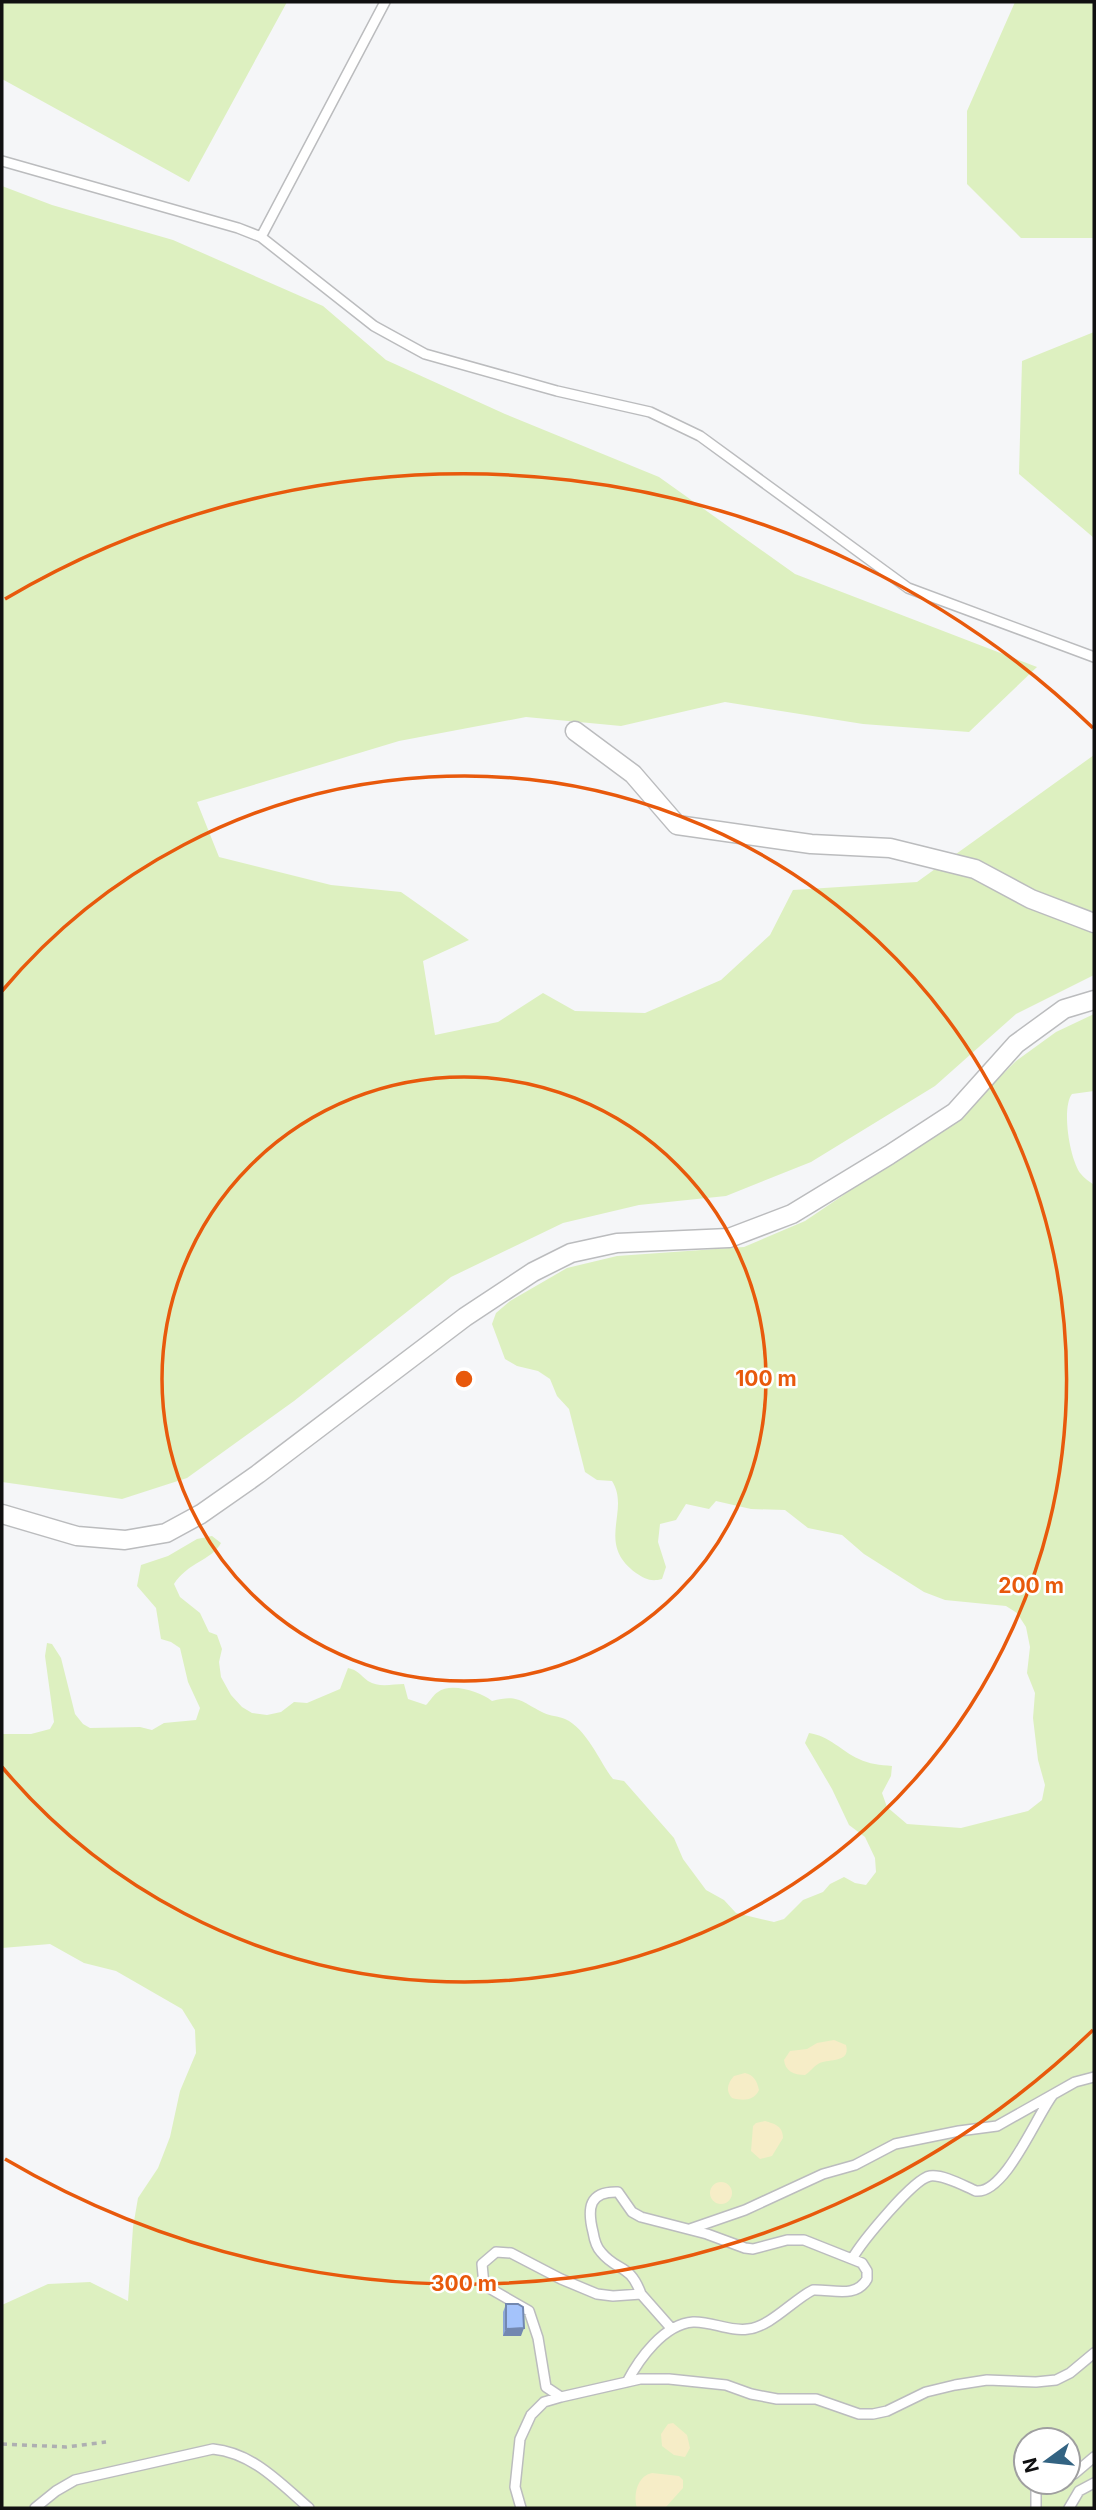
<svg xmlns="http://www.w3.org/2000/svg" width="1096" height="2510" font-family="Inter,sans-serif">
	<rect width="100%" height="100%" fill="#f5f6f8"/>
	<!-- green -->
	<path fill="#ddf0c0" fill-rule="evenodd" d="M2,2H287L189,182L2,79Z
		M1015,2H1094V238H1021L967,184V111Z
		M2,186L52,205L173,240L323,306L386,360L505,414L659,477L795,574L1037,667L969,732L863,724L725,702L621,726L526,717L399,741L197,802L219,857L331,885L401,892L469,940L423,961L435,1035L498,1022L543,993L575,1011L645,1013L721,980L770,935L793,890L917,882L1094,755V975L1016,1014L935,1086L811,1162L726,1196L639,1205L563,1223L451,1277L294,1401L187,1478L122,1499L2,1482Z
		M1094,332V538L1019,474L1022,361Z
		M1094,1014V1091L1072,1094C1061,1108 1070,1161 1081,1174C1084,1178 1090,1182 1094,1185V2508H2V2305L48,2284L90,2282L128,2301L133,2227L138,2198L158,2168L170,2137L180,2091L196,2053L195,2030L182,2009L116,1971L84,1963L50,1944L2,1948V1734H31L50,1729L54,1722L45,1656L47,1643L52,1644L61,1658L75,1714L83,1724L90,1728L140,1727L152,1730L164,1723L196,1720L200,1708L188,1682L180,1648L171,1642L161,1639L156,1608L137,1586L141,1565L168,1556L197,1539L212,1536L221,1543C212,1560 187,1563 174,1584L180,1597L200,1613L209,1632L217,1635L222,1649L219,1662L221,1677L231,1695L242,1707L252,1713L267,1715L281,1712L294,1702L307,1703L340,1689L348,1668C358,1670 360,1675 368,1681C379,1688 392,1684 404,1684L408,1699L426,1705C430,1701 434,1694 438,1692C451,1682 481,1692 492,1701C519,1694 521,1702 544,1713C550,1716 558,1716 565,1719C587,1729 599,1761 613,1779L624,1781L674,1838L683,1859L706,1890L724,1900L736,1913L774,1922L784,1919L803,1900L823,1892L830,1884L844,1877L855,1883L866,1885L876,1872L875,1858L865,1837L849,1825L832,1789L805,1743L809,1733C830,1736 841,1751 859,1759C869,1764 880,1765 892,1766L891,1776L882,1793L887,1807L907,1824L961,1828L1028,1811L1042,1800L1045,1785L1038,1760L1033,1718L1035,1693L1027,1673L1030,1647L1026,1627L1017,1613L1006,1606L945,1600L924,1592L864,1554L842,1535L808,1528L785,1510L751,1509L716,1501L709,1509L686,1504L676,1520L660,1524L658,1542L666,1567L662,1579C651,1582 645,1579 636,1573C595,1543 631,1511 612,1481L597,1480L585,1472L569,1409L557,1396L550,1379L538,1371L517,1366L505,1359L492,1324L496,1313L510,1301L567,1268L617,1256L744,1247L805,1221L959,1117L1016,1061L1056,1032ZM1026,2440H1068V2482H1026Z"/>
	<!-- sand -->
	<path fill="#f6edc7" d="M834,2040L846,2045C851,2064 828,2058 818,2064C813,2067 810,2072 805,2075C794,2075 785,2071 784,2060L790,2051L807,2049L817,2043Z
		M745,2073C754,2075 757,2081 759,2090C754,2101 743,2101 732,2098C725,2090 728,2083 734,2076Z
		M765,2121C775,2124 783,2126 783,2138L772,2156L760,2159L751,2151L753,2126L756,2123Z
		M710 2193a11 11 0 1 1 22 0a11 11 0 1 1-22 0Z
		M673,2423L687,2435L690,2448L685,2457L674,2455L662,2446L661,2434L668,2424Z
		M652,2473L679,2476L683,2480V2488L665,2508H637C633,2495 637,2476 652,2473Z"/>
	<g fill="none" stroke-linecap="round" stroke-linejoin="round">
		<defs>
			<path id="service" d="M2,161L238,228L261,237L374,326L425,354L557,391L650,412L700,436L908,588L1094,657
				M261,237L385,2
				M690,2229L745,2210L823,2174L855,2165L895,2144L959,2131L997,2126L1075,2082L1094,2077
				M852,2259C861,2243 913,2179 930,2176C943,2174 964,2186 976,2191C1005,2194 1036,2117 1052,2096
				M627,2382C639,2359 664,2324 693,2322C711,2321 730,2332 748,2329C770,2327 793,2300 813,2290C832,2289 856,2299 867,2279V2271L862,2263L804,2240H787L753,2249L745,2248L707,2234L641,2217L632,2212L618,2192C589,2191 587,2208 593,2232C594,2238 596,2247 601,2252C617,2272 630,2263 641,2294
				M561,2397L546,2387L538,2338L529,2311L484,2285L482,2264L496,2252L511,2253L561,2279L597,2294L613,2296L641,2294L671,2328
				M1068,2475L1074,2474L1094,2457
				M35,2508L56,2491L75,2480L213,2449C253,2453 280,2483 309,2508
				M521,2508L515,2487L520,2439L531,2415L544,2402L561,2397L640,2379H669L726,2385L751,2394L777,2399H816L859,2414H873L887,2411L926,2392L955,2385L987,2380L1036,2382L1056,2380L1070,2373L1094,2353
				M1036,2508V2490L1040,2482
				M1069,2508L1079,2491L1094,2483"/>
			<path id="minor" d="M575,731L633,774L677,825L811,844L890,848L975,869L1031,899L1094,923
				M2,1514L77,1536L125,1540L166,1533L201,1514L258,1474L465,1317L533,1272L571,1253L617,1243L729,1238L792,1214L889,1155L955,1112L1016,1044L1064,1009L1094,1000"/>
		</defs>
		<!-- service casing -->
		<use href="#service" stroke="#bbbcbe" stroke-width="12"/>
		<!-- minor casing -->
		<use href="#minor" stroke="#bbbcbe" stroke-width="21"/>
		<!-- path -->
		<path stroke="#aeafb1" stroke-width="3.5" stroke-dasharray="5 5" stroke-linecap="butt" d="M2,2444L66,2447L106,2442"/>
		<!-- service -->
		<use href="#service" stroke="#fff" stroke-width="9"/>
		<!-- minor -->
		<use href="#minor" stroke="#fff" stroke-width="18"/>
	</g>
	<!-- wall -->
	<path fill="#8da8d8" d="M506,2304L521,2336H503V2312Z"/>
	<!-- shaded-wall -->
	<path fill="#7388b0" d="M524,2328L521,2336H503L506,2329Z"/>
	<!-- building -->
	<path fill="#a4c3fb" stroke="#7388b0" stroke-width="2" d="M506,2304H518L523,2307L524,2328L506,2329Z"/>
	<!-- distance rings -->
	<g fill="none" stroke="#e8590c" stroke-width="3.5">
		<circle cx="464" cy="1379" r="302"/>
		<path d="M2 991A603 603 0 1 1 2 1767"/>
		<path d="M1093 2030A905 905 0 0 1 5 2159M5 599A905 905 0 0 1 1093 728"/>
	</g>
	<circle cx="464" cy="1379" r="10" fill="#e8590c" stroke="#fff" stroke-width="3.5"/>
	<g font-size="21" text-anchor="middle" font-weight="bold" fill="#e8590c" stroke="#fff" stroke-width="5" stroke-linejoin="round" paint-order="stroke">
		<text x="766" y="1386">100 m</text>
		<text x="1031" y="1593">200 m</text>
		<text x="464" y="2291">300 m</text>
	</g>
	<!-- border -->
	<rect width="1096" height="2510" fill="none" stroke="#101011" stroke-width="7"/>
	<!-- north arrow -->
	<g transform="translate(1047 2461) rotate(255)"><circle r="33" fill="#ffffff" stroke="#9f9fa0" stroke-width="2"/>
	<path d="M0-5L12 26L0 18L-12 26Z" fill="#336382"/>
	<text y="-10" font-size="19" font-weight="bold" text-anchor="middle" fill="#101011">N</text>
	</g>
</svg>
